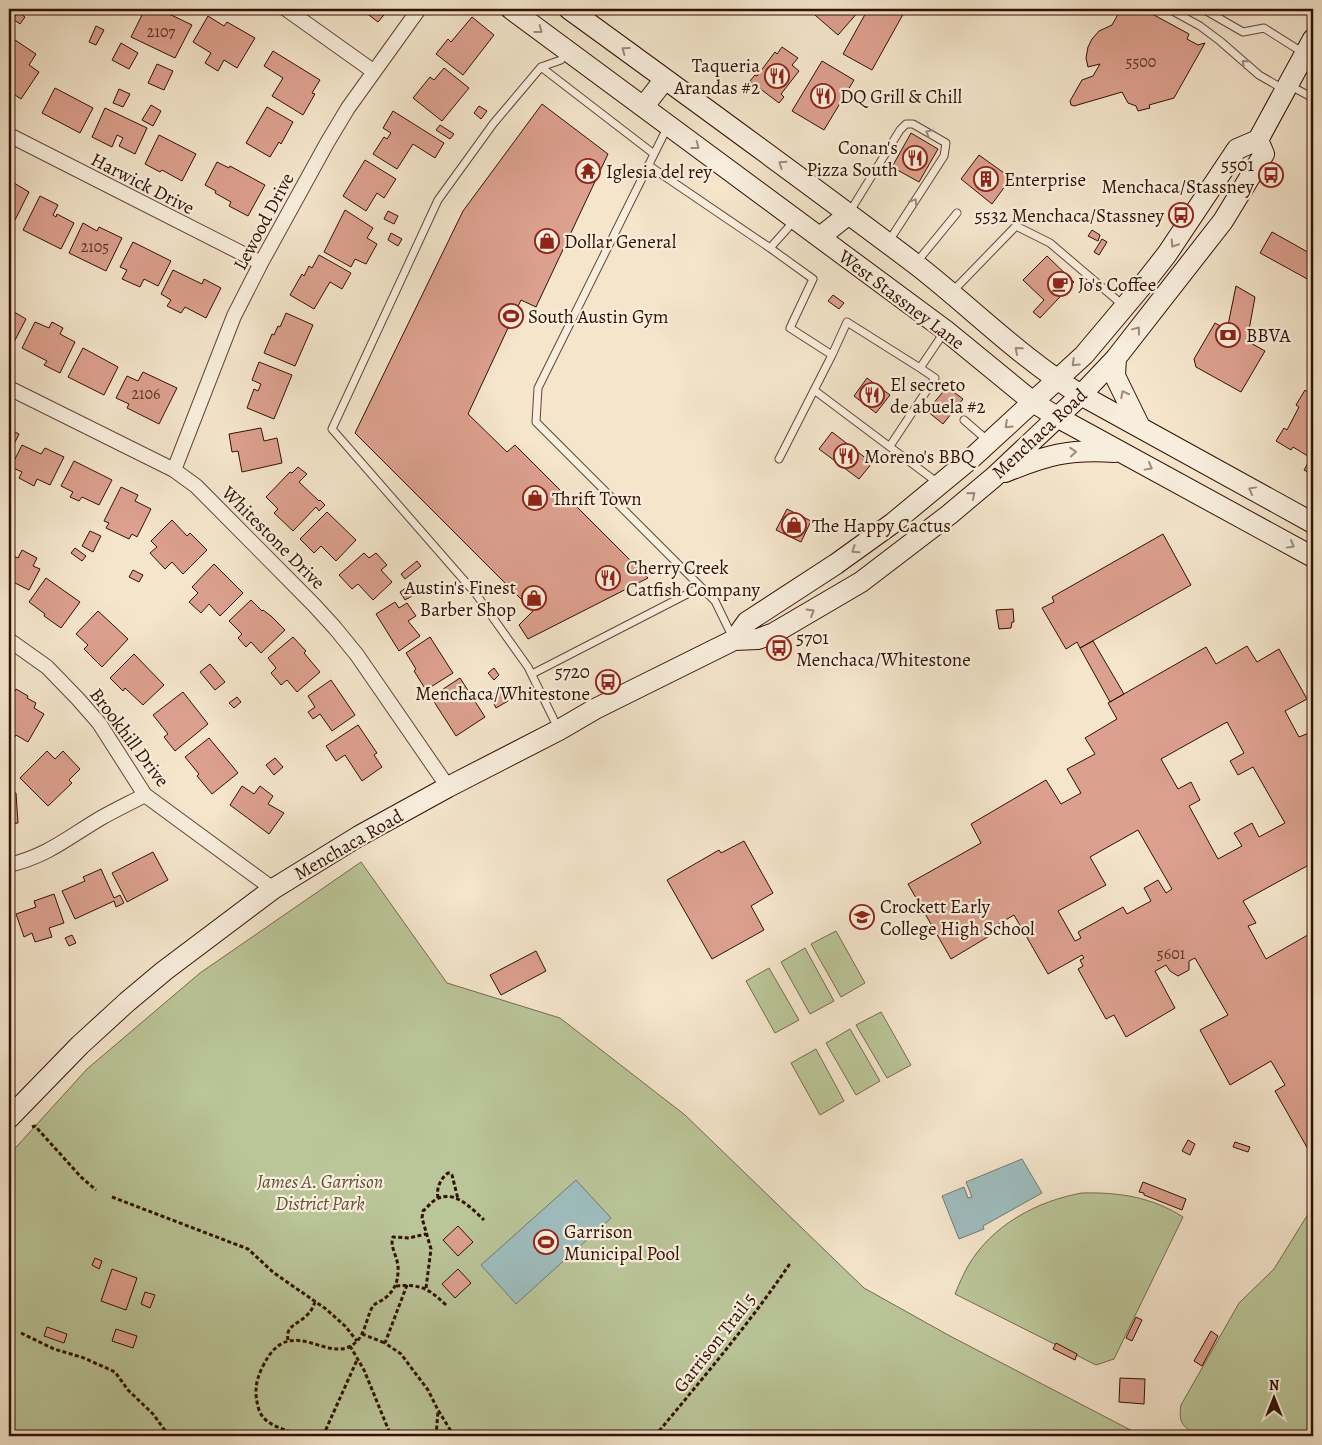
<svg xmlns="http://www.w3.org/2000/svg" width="1322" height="1445" font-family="Alegreya,serif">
	<rect width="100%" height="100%" fill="#f4e5cb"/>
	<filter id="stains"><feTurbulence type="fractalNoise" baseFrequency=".004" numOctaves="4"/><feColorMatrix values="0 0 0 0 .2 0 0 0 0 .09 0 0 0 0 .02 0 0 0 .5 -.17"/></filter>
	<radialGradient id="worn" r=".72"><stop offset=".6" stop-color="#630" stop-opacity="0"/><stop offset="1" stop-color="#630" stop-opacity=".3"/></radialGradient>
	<!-- green -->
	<path fill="#bac598" stroke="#766a4e" d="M361,862L447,983L560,1018L685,1115L864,1288L950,1336L1142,1436H9V1155L87,1069L200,973Z
		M836,931L865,983L841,997L811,944Z
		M805,948L834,1001L810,1014L781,962Z
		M769,968L799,1020L775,1033L746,981Z
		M881,1012L911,1065L887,1078L856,1025Z
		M850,1029L880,1081L856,1095L826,1043Z
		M816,1049L844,1101L820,1115L791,1063Z
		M1082,1193C1118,1192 1152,1197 1183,1217L1114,1359L1096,1365L955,1294C959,1284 963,1275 968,1266C992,1225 1037,1201 1082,1193Z
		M1313,1206V1436H1198C1183,1427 1178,1423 1181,1405L1239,1303L1274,1269Z"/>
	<!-- water -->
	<path fill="#9ebdbe" stroke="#737874" d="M1022,1159L1042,1193L983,1226L984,1229L959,1239L942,1196L964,1187L968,1198L972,1197L966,1182Z
		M576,1180L611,1218L516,1304L481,1265Z"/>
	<!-- building -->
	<path fill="#dca08e" stroke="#321004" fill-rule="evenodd" d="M145,9H164L163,11L192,25L175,58L131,37Z
		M361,9H389L378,22Z
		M808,9H856L859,11L838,35Z
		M868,9H906L872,70L843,54Z
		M1121,9H1143L1189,34L1187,39L1198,45L1205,43L1174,98L1149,105L1150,108L1138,111L1136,106L1128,103L1122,92L1074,106L1071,105L1070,101L1082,80L1093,76L1100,64L1088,67L1086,58L1088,47L1092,39L1099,31L1112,25Z
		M18,12L25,17L20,24L13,19Z
		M208,16L224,26L227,22L255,38L237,68L224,60L218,71L205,63L211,53L193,42Z
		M472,17L494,35L463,75L436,54L448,39L451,42Z
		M96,26L104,30L96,45L89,42Z
		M12,38L36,54L29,65L39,72L21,99L9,91V44Z
		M121,43L138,53L129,69L112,60Z
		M782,47L798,58L792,65L799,71L781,94L784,97L779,103L750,81L755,75L757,76L775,52L777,54Z
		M273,51L320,80L312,93L315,94L303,115L272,96L283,78L264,66Z
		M822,61L854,80L824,130L792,111Z
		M157,64L173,71L164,90L148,83Z
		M444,68L469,88L442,121L413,98L430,77L434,80Z
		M55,88L93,108L80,133L42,113Z
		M119,89L130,94L123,107L113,103Z
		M542,104L608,154L536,307L521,300L468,414L507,452L515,445L648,578L528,639L519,625L533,611L355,433L463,211Z
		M151,105L161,111L153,126L142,120Z
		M479,106L487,111L481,119L474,113Z
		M267,107L293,122L281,144L279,142L270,157L246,143Z
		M105,108L147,128L135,154L119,146L123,138L117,135L112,147L92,137Z
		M393,111L444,143L435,158L413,144L397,169L373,154L384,137L387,139L391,133L383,128Z
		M440,125L454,134L450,139L436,130Z
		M911,133L938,149L919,182L892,167Z
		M159,135L196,154L182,181L162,170L160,172L145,164Z
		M979,155L1011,178L992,204L961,179Z
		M365,160L396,179L384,198L377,193L366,211L343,196Z
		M217,162L229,168L230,166L265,185L248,216L229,206L231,202L215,193L216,191L205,185Z
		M9,180L29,192L15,220L9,216Z
		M40,196L58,205L53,215L56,217L57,214L74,223L61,249L23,230Z
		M345,210L373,228L367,238L377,244L366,264L355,259L351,267L324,252Z
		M388,211L398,216L394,224L384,219Z
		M83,223L97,231L99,227L122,238L106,271L69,253Z
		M1092,230L1100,235L1098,241L1088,236Z
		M1272,232L1313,255V277L1311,281L1260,253Z
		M391,233L402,239L398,246L388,240Z
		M1102,239L1107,242L1099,255L1094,252Z
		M133,242L171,261L158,286L144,279L140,287L122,279L127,270L120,267Z
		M319,255L351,273L342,289L330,282L314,309L290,295L302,274L304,276L309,266L312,268Z
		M1047,256L1074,282L1040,318L1033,312L1044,300L1023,280Z
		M173,270L202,284L204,279L221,288L206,318L185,307L181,313L167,306L171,300L161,294Z
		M1236,286L1255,297L1247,341L1265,351L1241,392L1196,367L1194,359L1215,323L1227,330Z
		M833,295L844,303L839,309L828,301Z
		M9,309L26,319L12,346L9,344Z
		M286,313L313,325L295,366L264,353L272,334L274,335L278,326L280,327Z
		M35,322L49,328L52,322L63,328L60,334L75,342L60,373L44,365L47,361L22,348Z
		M83,348L118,367L104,395L68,377Z
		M259,362L292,375L274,419L247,408L254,389L258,391L261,384L252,380Z
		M143,372L177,388L159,424L127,408L129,404L116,398L127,376L138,381Z
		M867,378L890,395L876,413L854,396Z
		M1313,381V475L1304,470L1311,458L1293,447L1291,450L1276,441L1284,428L1287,430L1299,407L1296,405L1305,390L1307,392Z
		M947,387L963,399L943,424L927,411Z
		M261,428L264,441L277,438L282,463L242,472L238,451L232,452L229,434Z
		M9,429L19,434L9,454Z
		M832,432L872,463L859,479L819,449Z
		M22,445L41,454L45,448L64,457L50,485L37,479L34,486L19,478L22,472L11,467Z
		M74,461L112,480L99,505L82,497L79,501L70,497L73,492L61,486Z
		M298,467L307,474L299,482L319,501L320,500L325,505L319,511L316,507L293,531L274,513L278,509L266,497L290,472L292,473Z
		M121,487L138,495L135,501L151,509L137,537L132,534L129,539L106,528L109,523L104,521Z
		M787,509L811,521L801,542L776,530Z
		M327,512L356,540L336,561L321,546L314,553L300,539Z
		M172,520L187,536L190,533L207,550L183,574L172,562L165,569L150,553L157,547L151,541Z
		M90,531L101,536L93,552L82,546Z
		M1163,534L1191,585L1080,648L1077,642L1066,649L1042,608L1054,602L1052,597Z
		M75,548L86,556L82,561L71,553Z
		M22,550L37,558L33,566L40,569L29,590L9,580V554L18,558Z
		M364,553L369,558L376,553L387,565L381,570L392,582L373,600L358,584L352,589L339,575Z
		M417,561L421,566L405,579L401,574Z
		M214,564L243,593L220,616L209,604L201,613L189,602L198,593L192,587Z
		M133,570L143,575L139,582L129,577Z
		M46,578L80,602L61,628L44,616L45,614L29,602Z
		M407,587L412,596L405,600L400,592Z
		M251,600L262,611L263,610L271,616L285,630L261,653L251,642L246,647L238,638L242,634L229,621Z
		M395,602L399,608L407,603L416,616L408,621L420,636L399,651L376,614Z
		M1013,609L1014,622H1012L1011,628L999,629L996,610Z
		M98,611L128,639L102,667L84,649L88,645L76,634Z
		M293,637L306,651L304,653L320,672L297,692L287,680L281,685L271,673L276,668L268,658Z
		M430,637L453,673L426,690L414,671L416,669L406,653Z
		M1093,641L1124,694L1110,702L1080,648Z
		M1247,646L1257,662L1279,649L1307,699L1285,711L1299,737L1309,733L1313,714V876L1307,866L1243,901L1256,923L1248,926L1266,959L1313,932V1158L1275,1091L1285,1085L1271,1061L1230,1085L1200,1030L1228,1015L1195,958L1189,961V970L1178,976L1170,971L1166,965L1155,971L1175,1008L1126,1037L1114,1015L1106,1019L1078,969L1083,966L1080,960L1084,958L1082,955L1048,974L1014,915L988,930L991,935L951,959L908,884L981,843L971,824L1046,780L1061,804L1081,793L1067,769L1095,754L1085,738L1117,719L1108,703L1206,647L1216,664ZM1227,722L1244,753L1230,761L1238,775L1253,767L1285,823L1259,837L1252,823L1234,833L1242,846L1218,859L1189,806L1200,800L1191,782L1178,789L1161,759ZM1138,830L1172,889L1166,893L1158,880L1144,888L1151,901L1127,914L1123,907L1078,932L1081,938L1075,941L1058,911L1106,885L1090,857Z
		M134,654L164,685L143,705L125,688L123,691L110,678Z
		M210,664L225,682L215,690L200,672Z
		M494,668L499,675L494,680L488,673Z
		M460,678L485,717L456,736L431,697Z
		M331,680L355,715L332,731L320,714L313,719L308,712L315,707L308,696Z
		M16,689L28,696L27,698L36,703L34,708L44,714L28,742L16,735L12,741L9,739V702Z
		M501,690L508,701L496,708L490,696Z
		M183,692L208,724L175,751L164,737L168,734L153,715Z
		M237,697L241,702L234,708L229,703Z
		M358,725L377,753L374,755L382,767L362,781L345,755L336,761L326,746Z
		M209,738L238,773L212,794L197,776L199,774L185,757Z
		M47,751L55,759L63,751L80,769L69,780L72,783L48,806L20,778Z
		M275,758L283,767L274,775L266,765Z
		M242,786L254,794L260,786L273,796L268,804L284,813L269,834L230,805Z
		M16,793L18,823L9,824V794Z
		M744,841L773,893L751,906L764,930L712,959L667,880L719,850L721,853Z
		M153,852L168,880L127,902L112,873Z
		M101,869L114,898L120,895L124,903L116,907L114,901L75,919L62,891L85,881L83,877Z
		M54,894L64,923L49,928L52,937L35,942L32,933L24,937L16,914L36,907L34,901Z
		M72,935L76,943L69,946L65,938Z
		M536,951L546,971L501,995L490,975Z
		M1188,1140L1195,1144L1190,1155L1182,1151Z
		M1235,1142L1250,1147L1248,1152L1233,1147Z
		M1143,1182L1186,1199L1182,1210L1144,1195V1193L1139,1192Z
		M458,1226L473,1242L458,1256L443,1240Z
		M95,1258L102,1261L99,1269L92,1265Z
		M112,1269L137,1278L126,1310L101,1301Z
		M458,1269L471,1283L455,1298L442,1284Z
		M145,1292L155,1295L150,1308L141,1304Z
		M1136,1317L1142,1320L1132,1341L1126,1338Z
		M47,1327L67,1334L64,1343L44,1336Z
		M116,1329L137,1336L133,1348L112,1341Z
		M1211,1331L1218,1336L1202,1366L1194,1361Z
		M1056,1343L1077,1354L1075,1360L1053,1349Z
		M1120,1378L1145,1379L1144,1404L1119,1402Z"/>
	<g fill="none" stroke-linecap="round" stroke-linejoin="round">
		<defs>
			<path id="service" d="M1169,9L1200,26L1220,41L1259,75L1285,90
				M1203,9L1243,32L1264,28L1302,52
				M541,67L654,154
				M1289,85L1313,98
				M667,128L538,388L536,422L715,601L733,638
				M648,165L770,248L795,220
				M849,213L900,130L906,124H913L946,143L944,156L889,241
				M770,248L813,279L790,328L832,355L779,459
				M916,263L957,213
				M952,292L1016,226L1050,243L1124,306
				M832,355L847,322L920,368L945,331
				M814,390L938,483
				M964,420L987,440
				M890,446L935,378L920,368
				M532,674L701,587
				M558,728L528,667L476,594L332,429L438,200L493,124L541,67L561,60L566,53"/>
			<path id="minor" d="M286,9L373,71
				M9,135L261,263
				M9,388L174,470L196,486L314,605L335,628L357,655L448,787
				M174,470L234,316L261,263L327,143L348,108L419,9
				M9,640L47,667L78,699L99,723L145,795L273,889
				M9,865C49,855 67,838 101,818C115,810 130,803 145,795"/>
			<path id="secondary" d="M511,9L945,330L1033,402L1057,417L1313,557
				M569,9C686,94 803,179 918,266C973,309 1022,359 1081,395L1313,523
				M644,106L665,79
				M820,237L849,214
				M1116,358L1115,376L1140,427
				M1005,472C1047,455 1068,449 1115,452
				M734,640L747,622L836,564L893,523L974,456L1084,355L1142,286L1167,254L1237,149L1258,140L1313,39
				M9,1118L80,1045L127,1002L164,971L273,889L359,836L448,787L559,730L595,709L734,640L758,639L774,633L861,582L950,514L994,477L1081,395L1116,358L1223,221L1264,154L1258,140"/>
		</defs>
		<!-- service casing -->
		<use href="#service" stroke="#624536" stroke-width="9"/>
		<!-- minor casing -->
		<use href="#minor" stroke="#624536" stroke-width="16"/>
		<!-- secondary casing -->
		<use href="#secondary" stroke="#321004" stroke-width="22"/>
		<!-- path -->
		<path stroke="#321004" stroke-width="3" stroke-dasharray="4 2.5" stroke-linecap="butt" d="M32,1127L35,1126L81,1177L96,1190
			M112,1197L248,1249L274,1273L326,1309L345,1326L357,1341
			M438,1198C436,1189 440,1179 448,1173H450L452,1175L458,1199
			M407,1285L385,1343L401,1354L428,1390L438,1410L454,1436
			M396,1286C421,1284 428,1288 446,1305
			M426,1288L431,1249L422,1218L423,1211C427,1208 430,1203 435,1200C454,1188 472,1209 484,1220
			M21,1333L54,1349L84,1358L115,1372L128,1390L153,1414L169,1436
			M362,1334L385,1343
			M288,1340C285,1326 298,1324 306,1316C311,1312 313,1307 315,1302
			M350,1346L364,1370L391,1436
			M303,1436C288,1430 265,1427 259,1410C254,1393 255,1382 263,1366C291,1308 331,1371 358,1340C366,1331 368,1311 374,1305C376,1303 381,1301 384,1299C394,1291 398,1283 398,1270C399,1258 389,1247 393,1237L409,1238L426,1234
			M323,1436L357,1360
			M436,1436L438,1411
			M655,1436C702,1379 750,1323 791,1262"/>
		<!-- service -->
		<use href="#service" stroke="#f8eedd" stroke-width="7"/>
		<!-- minor -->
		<use href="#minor" stroke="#f8eedd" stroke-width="14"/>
		<!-- secondary -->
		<use href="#secondary" stroke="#f8eedd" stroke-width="20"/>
	</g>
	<!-- one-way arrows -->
	<defs><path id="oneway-chevron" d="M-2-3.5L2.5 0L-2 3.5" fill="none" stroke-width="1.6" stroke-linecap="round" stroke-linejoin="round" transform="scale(1.25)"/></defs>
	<g stroke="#9f8a7b">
		<use href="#oneway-chevron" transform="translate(539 30) rotate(37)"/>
		<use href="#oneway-chevron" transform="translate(625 50) rotate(-144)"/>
		<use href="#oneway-chevron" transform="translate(1245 63) rotate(-139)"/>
		<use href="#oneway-chevron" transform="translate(929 133) rotate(-151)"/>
		<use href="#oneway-chevron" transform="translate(696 146) rotate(37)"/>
		<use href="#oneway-chevron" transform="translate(782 164) rotate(-145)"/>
		<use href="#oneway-chevron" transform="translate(914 202) rotate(-57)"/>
		<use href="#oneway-chevron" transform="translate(1174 244) rotate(123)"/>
		<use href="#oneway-chevron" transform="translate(1137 330) rotate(-53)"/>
		<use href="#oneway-chevron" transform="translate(1018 350) rotate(-139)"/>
		<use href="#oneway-chevron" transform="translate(1075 363) rotate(136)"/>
		<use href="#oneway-chevron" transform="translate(1124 394) rotate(-117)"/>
		<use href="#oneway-chevron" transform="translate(1008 425) rotate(137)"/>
		<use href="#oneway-chevron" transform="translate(1073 452) rotate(-4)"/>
		<use href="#oneway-chevron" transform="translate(1149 467) rotate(29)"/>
		<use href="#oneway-chevron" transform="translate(1252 490) rotate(-151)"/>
		<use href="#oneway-chevron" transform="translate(972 495) rotate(-40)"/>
		<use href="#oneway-chevron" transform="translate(1291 545) rotate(29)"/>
		<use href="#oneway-chevron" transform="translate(855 550) rotate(145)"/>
		<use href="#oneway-chevron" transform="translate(811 612) rotate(-31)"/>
	</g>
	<!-- icons -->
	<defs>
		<symbol id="restaurant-ring" viewBox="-11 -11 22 22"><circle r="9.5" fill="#f8eedd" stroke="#8f2418" stroke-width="1.5"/><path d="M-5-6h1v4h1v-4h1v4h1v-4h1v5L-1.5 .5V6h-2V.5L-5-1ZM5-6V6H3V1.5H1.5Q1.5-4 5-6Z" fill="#8f2418"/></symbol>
		<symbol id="temple-ring" viewBox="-11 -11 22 22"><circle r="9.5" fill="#f8eedd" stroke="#8f2418" stroke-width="1.5"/><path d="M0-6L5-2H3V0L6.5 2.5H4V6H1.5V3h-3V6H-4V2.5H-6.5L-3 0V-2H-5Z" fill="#8f2418"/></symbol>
		<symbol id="bus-ring" viewBox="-11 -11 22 22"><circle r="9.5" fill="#f8eedd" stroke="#8f2418" stroke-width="1.5"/><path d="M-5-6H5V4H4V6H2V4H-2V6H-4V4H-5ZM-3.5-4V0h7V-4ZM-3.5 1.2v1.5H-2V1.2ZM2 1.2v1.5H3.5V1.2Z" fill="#8f2418"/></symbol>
		<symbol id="building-ring" viewBox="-11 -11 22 22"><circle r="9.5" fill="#f8eedd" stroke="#8f2418" stroke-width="1.5"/><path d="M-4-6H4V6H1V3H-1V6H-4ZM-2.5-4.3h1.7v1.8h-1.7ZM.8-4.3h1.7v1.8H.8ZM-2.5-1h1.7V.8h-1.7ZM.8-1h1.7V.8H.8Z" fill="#8f2418"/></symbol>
		<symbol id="shop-ring" viewBox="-11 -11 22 22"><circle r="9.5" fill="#f8eedd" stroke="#8f2418" stroke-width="1.5"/><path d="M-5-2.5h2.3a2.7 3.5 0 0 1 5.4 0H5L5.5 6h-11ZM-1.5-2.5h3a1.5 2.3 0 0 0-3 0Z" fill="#8f2418"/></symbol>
		<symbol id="cafe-ring" viewBox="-11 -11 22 22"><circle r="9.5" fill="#f8eedd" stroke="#8f2418" stroke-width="1.5"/><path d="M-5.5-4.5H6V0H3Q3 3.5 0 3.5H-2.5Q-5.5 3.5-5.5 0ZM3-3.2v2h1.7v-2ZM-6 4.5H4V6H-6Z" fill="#8f2418"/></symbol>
		<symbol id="stadium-ring" viewBox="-11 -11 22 22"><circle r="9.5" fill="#f8eedd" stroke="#8f2418" stroke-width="1.5"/><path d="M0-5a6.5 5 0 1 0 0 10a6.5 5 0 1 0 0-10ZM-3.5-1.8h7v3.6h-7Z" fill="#8f2418"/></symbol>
		<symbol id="bank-ring" viewBox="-11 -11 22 22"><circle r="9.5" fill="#f8eedd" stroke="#8f2418" stroke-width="1.5"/><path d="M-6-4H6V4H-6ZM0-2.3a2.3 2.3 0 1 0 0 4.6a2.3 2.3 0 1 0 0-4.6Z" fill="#8f2418"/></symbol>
		<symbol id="school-ring" viewBox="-11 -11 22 22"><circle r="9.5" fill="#f8eedd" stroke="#8f2418" stroke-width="1.5"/><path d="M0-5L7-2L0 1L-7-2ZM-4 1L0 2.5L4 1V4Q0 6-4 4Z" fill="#8f2418"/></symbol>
	</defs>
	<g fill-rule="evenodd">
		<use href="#restaurant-ring" x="763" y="62" width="28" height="28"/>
		<use href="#restaurant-ring" x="809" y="82" width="28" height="28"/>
		<use href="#restaurant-ring" x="901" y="144" width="28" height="28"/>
		<use href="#temple-ring" x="574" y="157" width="28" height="28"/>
		<use href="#bus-ring" x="1257" y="161" width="28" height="28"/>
		<use href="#building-ring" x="972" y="165" width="28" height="28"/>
		<use href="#bus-ring" x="1167" y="201" width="28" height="28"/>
		<use href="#shop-ring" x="533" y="227" width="28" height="28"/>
		<use href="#cafe-ring" x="1046" y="270" width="28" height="28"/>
		<use href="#stadium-ring" x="497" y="302" width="28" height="28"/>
		<use href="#bank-ring" x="1214" y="321" width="28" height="28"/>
		<use href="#restaurant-ring" x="858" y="381" width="28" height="28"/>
		<use href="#restaurant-ring" x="832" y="442" width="28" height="28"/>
		<use href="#shop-ring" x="521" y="484" width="28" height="28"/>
		<use href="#shop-ring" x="780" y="511" width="28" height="28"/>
		<use href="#restaurant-ring" x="594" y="564" width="28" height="28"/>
		<use href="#shop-ring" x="520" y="584" width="28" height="28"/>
		<use href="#bus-ring" x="765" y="634" width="28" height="28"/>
		<use href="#bus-ring" x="594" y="668" width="28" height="28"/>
		<use href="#school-ring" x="848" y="903" width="28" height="28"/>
		<use href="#stadium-ring" x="532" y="1228" width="28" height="28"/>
	</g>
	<g text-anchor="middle" stroke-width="4.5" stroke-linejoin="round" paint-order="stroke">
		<!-- number labels -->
		<g font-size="16" fill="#5c3426">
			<text x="161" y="37">2107</text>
			<text x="1141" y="67">5500</text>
			<text x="95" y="252">2105</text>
			<text x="146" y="399">2106</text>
			<text x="1171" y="959">5601</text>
		</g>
		<!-- poi labels -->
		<g font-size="19" fill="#321004" stroke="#f8eedd" text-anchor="start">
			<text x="760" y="72" text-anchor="end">Taqueria<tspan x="760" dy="22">Arandas #2</tspan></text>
			<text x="840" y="103">DQ Grill &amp; Chill</text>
			<text x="898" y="154" text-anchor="end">Conan's<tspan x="898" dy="22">Pizza South</tspan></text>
			<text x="1254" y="171" text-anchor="end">5501<tspan x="1254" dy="22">Menchaca/Stassney</tspan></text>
			<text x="606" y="178">Iglesia del rey</text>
			<text x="1004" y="186">Enterprise</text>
			<text x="1164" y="222" text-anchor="end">5532 Menchaca/Stassney</text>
			<text x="564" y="248">Dollar General</text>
			<text x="1078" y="291">Jo's Coffee</text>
			<text x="528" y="323">South Austin Gym</text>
			<text x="1246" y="342">BBVA</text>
			<text x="890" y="391">El secreto<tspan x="890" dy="22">de abuela #2</tspan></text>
			<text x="864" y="463">Moreno's BBQ</text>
			<text x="552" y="505">Thrift Town</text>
			<text x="812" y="532">The Happy Cactus</text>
			<text x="626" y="574">Cherry Creek<tspan x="626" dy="22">Catfish Company</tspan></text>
			<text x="516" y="594" text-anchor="end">Austin's Finest<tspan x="516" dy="22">Barber Shop</tspan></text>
			<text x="796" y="644">5701<tspan x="796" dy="22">Menchaca/Whitestone</tspan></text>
			<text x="590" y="678" text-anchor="end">5720<tspan x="590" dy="22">Menchaca/Whitestone</tspan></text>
			<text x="880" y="913">Crockett Early<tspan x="880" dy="22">College High School</tspan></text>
			<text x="564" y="1238">Garrison<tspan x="564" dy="22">Municipal Pool</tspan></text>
		</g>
		<!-- street labels -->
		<g font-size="19" fill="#321004" stroke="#f8eedd">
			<text transform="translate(143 183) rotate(27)" y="7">Harwick Drive</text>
			<text transform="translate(263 221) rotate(-62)" y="7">Lewood Drive</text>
			<text transform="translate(902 299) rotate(37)" y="7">West Stassney Lane</text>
			<text transform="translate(1039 433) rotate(-43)" y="7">Menchaca Road</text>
			<text transform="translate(274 537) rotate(45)" y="7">Whitestone Drive</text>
			<text transform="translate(130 737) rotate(53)" y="7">Brookhill Drive</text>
			<text transform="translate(348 844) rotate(-30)" y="7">Menchaca Road</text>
			<text transform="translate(714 1342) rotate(-52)" y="7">Garrison Trail 5</text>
		</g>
		<!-- park labels -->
		<g font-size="19" font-style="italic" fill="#624f38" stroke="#f8eedd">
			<text x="320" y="1188">James A. Garrison<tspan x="320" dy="22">District Park</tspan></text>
		</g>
	</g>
	<!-- margin -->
	<rect width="1322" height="1445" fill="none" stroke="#f4e5cb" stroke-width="30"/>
	<rect x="10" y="10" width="1302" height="1425" fill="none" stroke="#321004" stroke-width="2.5"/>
	<rect x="15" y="15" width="1292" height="1415" fill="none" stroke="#321004"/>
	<!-- north arrow -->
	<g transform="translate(1274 1398)" stroke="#f8eedd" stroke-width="4" paint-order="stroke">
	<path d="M0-4L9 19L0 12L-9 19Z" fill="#321004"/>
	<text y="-8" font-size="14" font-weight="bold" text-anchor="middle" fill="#321004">N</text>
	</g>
	<rect width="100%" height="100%" filter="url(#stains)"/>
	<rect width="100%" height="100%" fill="url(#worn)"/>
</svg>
